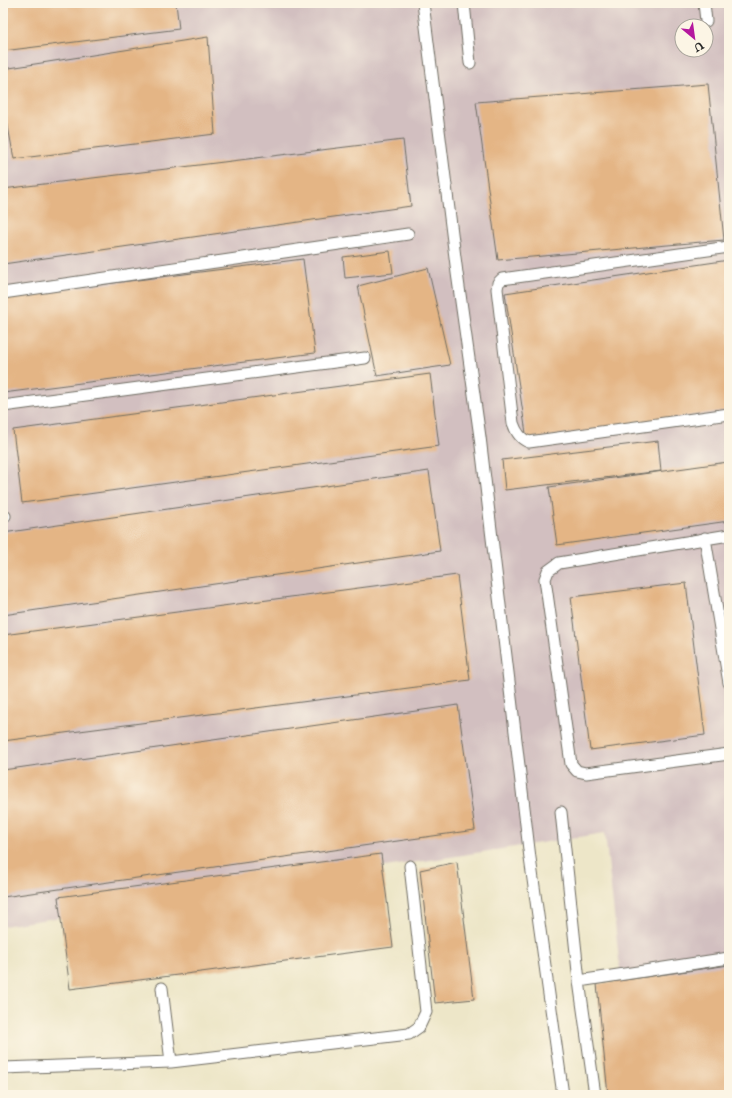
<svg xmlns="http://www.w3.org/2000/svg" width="732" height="1098" font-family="'IM FELL English',serif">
	<rect width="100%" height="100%" fill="#fcf5e5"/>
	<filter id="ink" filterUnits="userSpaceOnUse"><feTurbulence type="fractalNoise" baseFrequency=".025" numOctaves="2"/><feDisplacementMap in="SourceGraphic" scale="8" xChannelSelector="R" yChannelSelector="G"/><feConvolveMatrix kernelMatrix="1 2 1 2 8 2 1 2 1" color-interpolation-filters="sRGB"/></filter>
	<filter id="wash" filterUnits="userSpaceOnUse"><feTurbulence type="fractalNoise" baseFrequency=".012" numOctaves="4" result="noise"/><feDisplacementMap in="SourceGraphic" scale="16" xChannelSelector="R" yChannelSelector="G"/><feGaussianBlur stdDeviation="0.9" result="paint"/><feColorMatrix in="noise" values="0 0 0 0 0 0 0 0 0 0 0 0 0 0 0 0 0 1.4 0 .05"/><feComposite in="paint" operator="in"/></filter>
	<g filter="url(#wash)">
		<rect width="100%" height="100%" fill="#ede6c8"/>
		<!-- industrial -->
		<path fill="#d2bfc0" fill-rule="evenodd" d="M3,3H729V1095H634L605,833L3,926ZM682,26H706V50H682Z"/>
		<g id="blocks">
			<!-- building -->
			<path fill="#e4b585" d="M3,3H176L179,29L3,51Z
				M208,37L215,134L14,159L3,99V69Z
				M708,84L724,240L498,260L476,102Z
				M403,140L411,206L3,264V189Z
				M390,251L393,273L345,278L343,257Z
				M303,259L315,353L3,393V297Z
				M729,260V410L527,440L505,293Z
				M428,268L450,365L377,376L358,286Z
				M430,374L439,446L22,503L13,430Z
				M658,441L661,471L505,490L502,460Z
				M728,462L729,521L557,545L549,487Z
				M429,471L440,551L3,615V533Z
				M457,575L470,680L3,741V635Z
				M686,583L705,735L590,750L571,597Z
				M458,705L475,830L3,897V770Z
				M381,854L393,947L70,989L58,897Z
				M457,862L474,999L435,1003L420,870Z
				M729,965V1095H608L597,984Z"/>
		</g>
	</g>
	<g filter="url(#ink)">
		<use href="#blocks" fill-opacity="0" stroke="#6f6c62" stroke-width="1"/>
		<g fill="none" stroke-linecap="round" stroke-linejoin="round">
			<defs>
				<path id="lane" d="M423,3L457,273L480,437L530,858L563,1095
					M464,3L470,63
					M704,3L706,21
					M729,247L502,279L498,283L497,289L513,423C516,432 520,439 529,442L729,414
					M3,293L408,234
					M3,406L365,358
					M3,517L5,516
					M729,535L559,563L548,571L545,579L571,764L577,771L586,773L729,754
					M705,538L729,683
					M561,812L579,981L595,1095
					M579,981L729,958
					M162,988L171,1062
					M3,1068L171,1062L409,1034L419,1027L426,1012L410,866"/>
			</defs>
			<!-- lane casing -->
			<use href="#lane" stroke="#6f6c62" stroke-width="13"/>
			<!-- lane -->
			<use href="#lane" stroke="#fff" stroke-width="11"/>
		</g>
	</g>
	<!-- margin -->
	<rect width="732" height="1098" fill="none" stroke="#fcf5e5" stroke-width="16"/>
	<!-- north arrow -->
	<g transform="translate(694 38) rotate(151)"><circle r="19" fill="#fcf5e5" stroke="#a8a49b"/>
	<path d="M0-3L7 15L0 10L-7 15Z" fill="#b5179e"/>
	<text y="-6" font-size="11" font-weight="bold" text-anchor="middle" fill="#2b2b2b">U</text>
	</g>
</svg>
